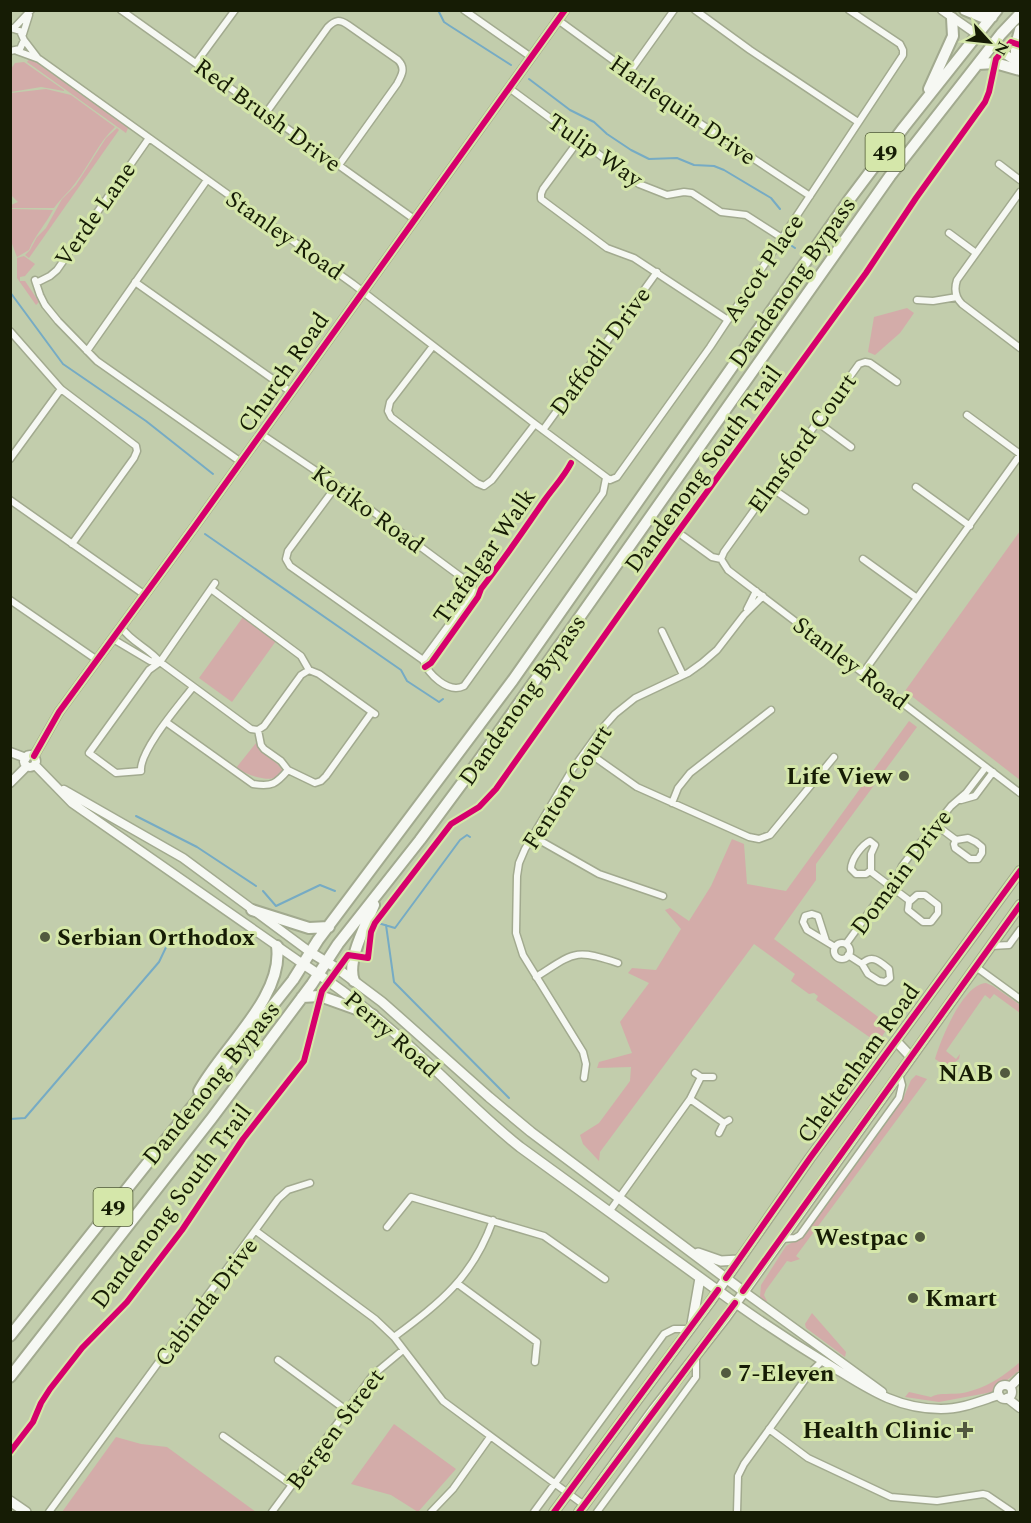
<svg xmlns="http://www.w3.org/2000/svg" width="1031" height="1523" font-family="Spectral,serif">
	<rect width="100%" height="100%" fill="#c2cdac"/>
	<!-- green -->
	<path fill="#d3aca9" d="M30,58L128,128L126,133L27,62Z
		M24,62L64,90V91L41,87L11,92V69L15,63Z
		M46,89L71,95L115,127C98,143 90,164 76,182C69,192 61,198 54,208H11V205L18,202L11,195V93Z
		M117,128L119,130L29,258L25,255L30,250L37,237L46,228L62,199L76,185L106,138Z
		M11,209L53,210C46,224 35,235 29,250L17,257L11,241Z
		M24,256L35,264L25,276L20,277V281H25L39,302L36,305L17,278V258Z
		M907,308L914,313L900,333L875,355L868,352L874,317Z
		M1020,531V780L905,691Z
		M243,617L276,641L232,702L199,678Z
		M909,721L917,727L816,864V880L774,939L889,1025L878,1043L816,1000L818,996L814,993L809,994L791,981L795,974L754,944L600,1152L599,1161L583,1144L580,1135L599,1123L630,1081L631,1067L597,1068L599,1062L632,1053L620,1022L649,983L628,973L632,968L656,970L681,929L665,910L670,908L689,921L711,886L732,839L744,844L747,884L786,891Z
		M256,743C262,756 275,758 282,770L279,777C267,782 247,775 236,768Z
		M986,983L993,986L1020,1005V1013L994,994L990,999L985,995L946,1051L956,1059L960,1054L959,1059L951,1065L943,1064L935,1059C941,1039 963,984 986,983Z
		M916,1075L927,1079L796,1256L800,1259L791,1262L787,1261L766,1290L764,1295L767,1301L765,1302L760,1297L761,1285L786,1246L803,1236L903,1099L911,1080Z
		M812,1313L846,1352L845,1357L806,1328L805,1324Z
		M1020,1362V1370L992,1392L987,1393L939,1402L905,1397L909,1392L931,1397C939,1392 953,1395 963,1393C988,1387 1001,1378 1020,1362Z
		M394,1424L456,1469L418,1512L391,1495L351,1484Z
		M116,1437L141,1444L167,1447L256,1512H62Z"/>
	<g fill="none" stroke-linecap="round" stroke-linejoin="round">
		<!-- stream -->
		<path stroke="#76abc4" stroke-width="2" d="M438,10L444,22L450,26L511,65
			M529,79L570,110L594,122L607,134L631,150L649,159L677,158L694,165L714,166L724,170L771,198L780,209
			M789,244L795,248
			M10,292L63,364L146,421L213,474
			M205,534L401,670L407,681L439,702L443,699
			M136,816L197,847L256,886
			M263,891L276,906L320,885L335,891
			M378,923L395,928L460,840L467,835L470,837
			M386,925L394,982L509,1098
			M10,1119L25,1118L159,962L169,941L233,939L241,934"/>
		<defs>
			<path id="street" d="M121,10L414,219
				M464,10L531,57
				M695,10L750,50L858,122
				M558,20L698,122L810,196
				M10,28L20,31L24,40L20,49L10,51
				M14,28L31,10
				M23,34L29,15
				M24,40L37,57
				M17,51L39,59L353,284L535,424L610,480L617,477L710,347L903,55V50L900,44L849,10
				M196,63L235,10
				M629,73L674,10
				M509,88L639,184L667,195L684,192L692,193L721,212L746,215L782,238
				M266,113L328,27C335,20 339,19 348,25L398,60C406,68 402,75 397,84L339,165
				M579,140L543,189L541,194V199L607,248L634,258L728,320
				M999,164L1020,180
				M1020,192L957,280C954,289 955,297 962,304L1020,348
				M949,233L976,253
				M35,280L40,295L45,305L58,321L97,361L241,462
				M135,282L291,392
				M36,283L50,276L57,270L149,138
				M917,300L933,301L957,297
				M10,331L61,389L136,446L137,451L134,458L72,544
				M433,346L390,402L388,411L391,417L477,483L484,486L492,480L535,424
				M87,351L207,180
				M967,415L1020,454
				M817,422L851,447
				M543,430L657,272
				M261,434L337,485L472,585L473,591L470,596L423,660
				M10,459L61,389
				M337,485L288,551L286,559L290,566L423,660
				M770,487L805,511
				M916,487L970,526
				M10,500L145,595
				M683,536L712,557L721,559
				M721,559L728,570L1020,793
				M721,559L724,552L859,364L865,362L870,363L897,382
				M863,559L917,598
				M211,589L301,656L309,670
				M10,600L97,660
				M747,609L756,591
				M121,627C131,642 149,648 160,662L251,729L258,730L264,726L301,675L309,670L319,674L375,714
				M662,631L683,675
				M113,639L150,661L159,662
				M423,660C428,674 448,694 464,686L603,493L606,478
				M863,673L1020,455
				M193,687C180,704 139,751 141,771L116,773L89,753L149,670L160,662L215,583
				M166,722L253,784C272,787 276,784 288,770
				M258,730L261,745L264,749L281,761L288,770L315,783L321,781L326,776L372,712
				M586,751L637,787L749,837L759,839L770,835L834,757
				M961,800L975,796L993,772
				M672,803L678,788L690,773L771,710
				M936,825L956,840
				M532,836L599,874L663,896
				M968,838L976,842L982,847V853L978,859H970L955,848L954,844L956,840Z
				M870,841L875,845L871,854V870L866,874H856L851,869C851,859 862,845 870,841Z
				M870,871L910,901
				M917,895H925L938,905V913L931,922H923L908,910L909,902Z
				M826,941L818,916L812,914L805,916L803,922L807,930L835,947
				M834 951a8 8 0 1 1 16 0a8 8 0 1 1-16 0Z
				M846,944L875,904L893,887L902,866L918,845L931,831L951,806L966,793L986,767
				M991,946L1009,945L1020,930
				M848,955L862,964L868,974L879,981L885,982L890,978L889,969C879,961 872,954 862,964
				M976,967L1020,999
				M536,977C574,953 574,948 618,963
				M695,1073L701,1077H713
				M584,1078L586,1064L583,1052L523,955L516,933L517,876L519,863L525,849L572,770L600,731L615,714L635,698L688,673L702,663L717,650L744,615L763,596
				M690,1099L724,1123
				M719,1133L724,1123L729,1120
				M609,1212L690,1099L701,1077
				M387,1227L411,1197L544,1236L605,1279
				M256,1231L375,1319L394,1337L443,1401L584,1505
				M781,1239L795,1238L800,1235L899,1098L902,1085L899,1074
				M458,1284L537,1342L535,1362
				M394,1337C441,1302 473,1277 493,1220
				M278,1360L346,1410
				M769,1429L808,1458L891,1497L937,1501L983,1494L987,1495L1012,1512
				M223,1436L292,1485
				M49,1512L278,1199L288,1190L310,1183
				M272,1512L373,1375L403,1350
				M431,1512L453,1489L490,1437
				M534,1512L664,1334L674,1329H690
				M597,1512L696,1377V1356
				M737,1512L738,1476L744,1464L809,1374L822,1361"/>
			<path id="secondary" d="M942,10L1018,63
				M10,752L26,758
				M24 761a6 6 0 1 1 12 0a6 6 0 1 1-12 0Z
				M34,756L59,712L195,526L565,10
				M35,765L72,803L303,964
				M10,783L27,766
				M64,790L183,858L310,952
				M743,1291L882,1392
				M735,1303C766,1325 798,1346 831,1366C867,1388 896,1409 941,1409C962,1409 980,1401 999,1395
				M998 1392a7 7 0 1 1 14 0a7 7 0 1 1-14 0Z
				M1010,1387L1020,1377
				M1007,1398L1020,1408"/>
			<path id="primary" d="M310,952L338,969L382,1002L489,1097L531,1132L743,1291
				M303,964C348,993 390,1027 429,1064C459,1092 487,1121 520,1147L735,1303
				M896,1041L911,1057
				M698,1253L721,1261L738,1260
				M692,1324L700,1278
				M10,1501L26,1512
				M554,1512L710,1302L810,1158L1020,871
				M579,1512L654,1409L726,1317L1020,905"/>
			<path id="highway" d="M965,10L982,17H992
				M1016,61V45L1020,30
				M978,64L995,63L1020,70
				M929,89L953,36L952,18
				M252,910L309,928L329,927
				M354,981C346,961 366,925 374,905
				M302,997L320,996L373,1015
				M199,1091C222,1048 284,997 277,946
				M10,1336L293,980L318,940L513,680L849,200L904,127L997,10
				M10,1377L212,1118L312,984L338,944L420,840L477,763L890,176L1001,34L1020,14"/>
		</defs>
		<!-- street casing -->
		<use href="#street" stroke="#a2aa8f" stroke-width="9"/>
		<!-- secondary casing -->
		<use href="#secondary" stroke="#a2aa8f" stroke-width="11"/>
		<!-- primary casing -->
		<use href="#primary" stroke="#a2aa8f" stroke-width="12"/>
		<!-- highway casing -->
		<use href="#highway" stroke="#a2aa8f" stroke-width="14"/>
		<!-- street -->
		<use href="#street" stroke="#f6f8f3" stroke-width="6"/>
		<!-- secondary -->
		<use href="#secondary" stroke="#f6f8f3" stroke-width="8"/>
		<!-- primary -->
		<use href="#primary" stroke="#f6f8f3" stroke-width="9"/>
		<!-- highway -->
		<use href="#highway" stroke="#f6f8f3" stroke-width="10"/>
		<defs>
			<path id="cycleway" d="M425,667L431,663L478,597L481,589C503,561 523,531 544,501C553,488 564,477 571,463
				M34,756L59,712L195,526L565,10
				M726,1278L810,1158L1020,871
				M743,1291L1020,905
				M10,1452L33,1422L41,1403L50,1389L82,1348L127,1302L182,1230L243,1139L304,1061L322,991L348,955L368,958L371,932L375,923L451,824L479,807L496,789L672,540L866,273L916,198L985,102L989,92L996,59L1011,42L1020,45
				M554,1512L718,1290
				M579,1512L735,1303"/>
		</defs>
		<!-- cycleway casing -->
		<use href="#cycleway" stroke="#d5e7aa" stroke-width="10"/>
		<!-- cycleway -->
		<use href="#cycleway" stroke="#d6006c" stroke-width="6"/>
	</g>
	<!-- markers -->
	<g fill="#525a3f" stroke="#d5e7aa" stroke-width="2">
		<circle cx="904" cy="776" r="6"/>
		<circle cx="45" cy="937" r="6"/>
		<circle cx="1005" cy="1073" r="6"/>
		<circle cx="920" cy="1237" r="6"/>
		<circle cx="913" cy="1298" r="6"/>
		<circle cx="726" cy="1373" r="6"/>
		<path d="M962 1421h6v6h6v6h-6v6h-6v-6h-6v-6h6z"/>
	</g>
	<g text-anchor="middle" stroke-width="6" stroke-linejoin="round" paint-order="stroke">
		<!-- shield labels -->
		<g fill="#d5e7aa" stroke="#4f5936" stroke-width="1.5">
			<rect x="865.5" y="133" width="39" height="38" rx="4.5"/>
			<rect x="93.5" y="1188" width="39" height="38" rx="4.5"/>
		</g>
		<g font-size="22" font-weight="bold" fill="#161c05">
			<text x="885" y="160">49</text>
			<text x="113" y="1215">49</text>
		</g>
		<!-- street labels -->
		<g font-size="24" fill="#161c05" stroke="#d5e7aa">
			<text transform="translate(683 110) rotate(35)" y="8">Harlequin Drive</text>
			<text transform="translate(268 115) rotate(36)" y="8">Red Brush Drive</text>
			<text transform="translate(595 150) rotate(35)" y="8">Tulip Way</text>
			<text transform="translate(95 214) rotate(-55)" y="8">Verde Lane</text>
			<text transform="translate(285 235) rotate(35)" y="8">Stanley Road</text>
			<text transform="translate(763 268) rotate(-56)" y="8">Ascot Place</text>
			<text transform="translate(792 282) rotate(-55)" y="8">Dandenong Bypass</text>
			<text transform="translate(600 351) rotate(-54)" y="8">Daffodil Drive</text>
			<text transform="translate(283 372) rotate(-55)" y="8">Church Road</text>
			<text transform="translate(802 443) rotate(-54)" y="8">Elmsford Court</text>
			<text transform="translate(703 469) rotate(-54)" y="8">Dandenong South Trail</text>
			<text transform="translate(368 509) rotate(36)" y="8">Kotiko Road</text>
			<text transform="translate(484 556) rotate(-55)" y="8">Trafalgar Walk</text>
			<text transform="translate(851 663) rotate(37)" y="8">Stanley Road</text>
			<text transform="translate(522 700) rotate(-55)" y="8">Dandenong Bypass</text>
			<text transform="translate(567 787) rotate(-57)" y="8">Fenton Court</text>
			<text transform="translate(901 872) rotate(-53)" y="8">Domain Drive</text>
			<text transform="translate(392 1034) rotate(41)" y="8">Perry Road</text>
			<text transform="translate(858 1063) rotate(-54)" y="8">Cheltenham Road</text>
			<text transform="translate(211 1083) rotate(-51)" y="8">Dandenong Bypass</text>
			<text transform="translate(171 1206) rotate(-53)" y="8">Dandenong South Trail</text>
			<text transform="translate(206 1302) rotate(-53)" y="8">Cabinda Drive</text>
			<text transform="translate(335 1429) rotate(-53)" y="8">Bergen Street</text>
		</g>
		<!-- poi labels -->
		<g font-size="24" font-weight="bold" fill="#161c05" stroke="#d5e7aa" text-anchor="end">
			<text x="892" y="784">Life View</text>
			<text x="57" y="945" text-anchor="start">Serbian Orthodox</text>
			<text x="993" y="1081">NAB</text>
			<text x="908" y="1245">Westpac</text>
			<text x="925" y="1306" text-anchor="start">Kmart</text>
			<text x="738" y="1381" text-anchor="start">7-Eleven</text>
			<text x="952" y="1438">Health Clinic</text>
		</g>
	</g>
	<!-- border -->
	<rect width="1031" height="1523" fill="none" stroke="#161c05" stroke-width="24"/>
	<!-- north arrow -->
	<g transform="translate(989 42) rotate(117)" stroke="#d5e7aa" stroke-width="4.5" paint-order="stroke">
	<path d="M0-4.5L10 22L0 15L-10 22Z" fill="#161c05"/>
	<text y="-9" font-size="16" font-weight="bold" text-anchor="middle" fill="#161c05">N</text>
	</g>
</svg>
